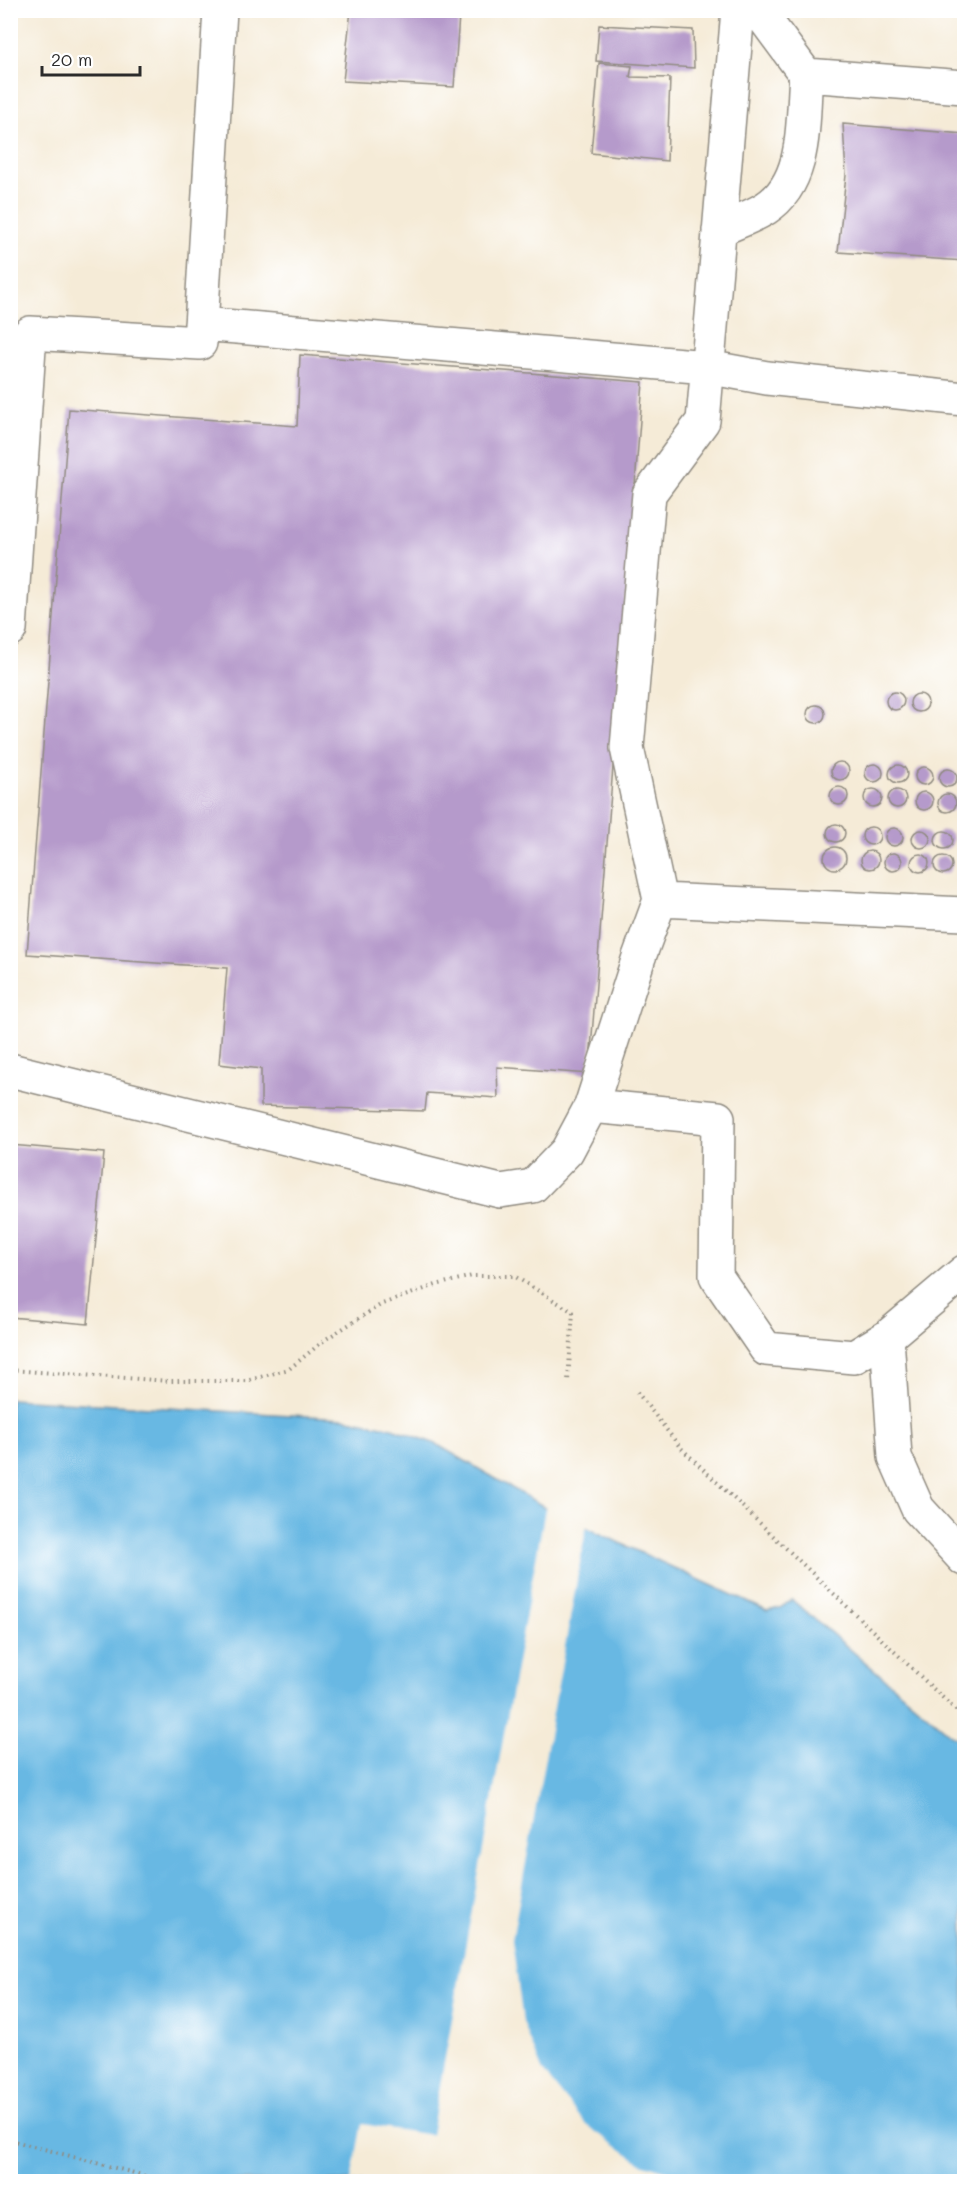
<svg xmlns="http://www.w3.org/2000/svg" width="975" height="2192" font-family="Mali,sans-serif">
	<rect width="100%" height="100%" fill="#fff"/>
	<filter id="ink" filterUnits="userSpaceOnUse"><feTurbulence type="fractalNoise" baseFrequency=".0167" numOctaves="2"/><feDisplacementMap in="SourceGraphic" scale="12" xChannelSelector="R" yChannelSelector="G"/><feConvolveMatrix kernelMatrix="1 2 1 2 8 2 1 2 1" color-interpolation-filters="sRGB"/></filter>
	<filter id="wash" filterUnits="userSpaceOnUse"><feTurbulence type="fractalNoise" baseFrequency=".008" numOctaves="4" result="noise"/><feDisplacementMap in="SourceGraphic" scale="24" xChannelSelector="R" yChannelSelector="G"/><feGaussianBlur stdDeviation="1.35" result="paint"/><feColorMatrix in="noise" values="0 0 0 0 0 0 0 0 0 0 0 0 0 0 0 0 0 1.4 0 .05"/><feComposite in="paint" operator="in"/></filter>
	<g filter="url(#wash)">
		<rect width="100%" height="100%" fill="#f5ebd7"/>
		<!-- water -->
		<path fill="#68b8e3" stroke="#4a7287" stroke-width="1.5" d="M10,1399L344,1418L392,1428L436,1444L555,1513L767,1611L780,1608L792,1600L951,1735L964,1742V2181H11Z"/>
		<!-- pier -->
		<path fill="#f5ebd7" d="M546,1504L587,1524L512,1940L523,2022L542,2070L586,2125L641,2163L699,2181H351L362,2124L431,2135Z"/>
		<g id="blocks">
			<!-- building -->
			<path fill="#b59acb" d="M351,10H370V13L398,15L399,10H405L459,15L454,87L343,81Z
				M599,25L693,30L694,68L596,61Z
				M599,63L632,66L630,77L670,78L667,161L591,153Z
				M843,124L964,134V261L838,252L846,175Z
				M300,355L643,382L589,1074L497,1067L498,1098L427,1093L425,1111L261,1106V1069L219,1064L227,968L27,954L69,409L297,426Z
				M886 701a9 9 0 1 1 18 0a9 9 0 1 1-18 0Z
				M910 703a9 9 0 1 1 18 0a9 9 0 1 1-18 0Z
				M807 714a9 9 0 1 1 18 0a9 9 0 1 1-18 0Z
				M831 771a9 9 0 1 1 18 0a9 9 0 1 1-18 0Z
				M865 773a9 9 0 1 1 18 0a9 9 0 1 1-18 0Z
				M889 774a9 9 0 1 1 18 0a9 9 0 1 1-18 0Z
				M915 776a9 9 0 1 1 18 0a9 9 0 1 1-18 0Z
				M939 778a9 9 0 1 1 18 0a9 9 0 1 1-18 0Z
				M830 796a9 9 0 1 1 18 0a9 9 0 1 1-18 0Z
				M864 798a9 9 0 1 1 18 0a9 9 0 1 1-18 0Z
				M888 799a9 9 0 1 1 18 0a9 9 0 1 1-18 0Z
				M915 801a9 9 0 1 1 18 0a9 9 0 1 1-18 0Z
				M938 803a9 9 0 1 1 18 0a9 9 0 1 1-18 0Z
				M827 833a9 9 0 1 1 18 0a9 9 0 1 1-18 0Z
				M862 836a9 9 0 1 1 18 0a9 9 0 1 1-18 0Z
				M885 837a9 9 0 1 1 18 0a9 9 0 1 1-18 0Z
				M912 839a9 9 0 1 1 18 0a9 9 0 1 1-18 0Z
				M935 840a9 9 0 1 1 18 0a9 9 0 1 1-18 0Z
				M824 858a11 11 0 1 1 22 0a11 11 0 1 1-22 0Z
				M861 860a9 9 0 1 1 18 0a9 9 0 1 1-18 0Z
				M884 862a9 9 0 1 1 18 0a9 9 0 1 1-18 0Z
				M911 863a9 9 0 1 1 18 0a9 9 0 1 1-18 0Z
				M934 865a9 9 0 1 1 18 0a9 9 0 1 1-18 0Z
				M964,860V875L961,866Z
				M10,1145L104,1153L88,1324L10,1317Z"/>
		</g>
	</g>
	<g filter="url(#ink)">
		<use href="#blocks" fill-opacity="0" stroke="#908b81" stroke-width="1.5"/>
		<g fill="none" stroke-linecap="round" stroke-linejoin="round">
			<defs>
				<path id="minor" d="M758,10L806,75L964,87
					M719,230C734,223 752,217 766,208C808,181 802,120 806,75
					M201,324L707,367L767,378L964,399
					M10,629L30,333L200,343L220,10
					M660,900L627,748L649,494L703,421L738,10
					M10,1070L500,1191L533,1186L567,1151L591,1106L639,957L660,900L964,914
					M591,1106L718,1118L716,1276L766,1349L854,1357L887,1337
					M964,1272L887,1337L895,1457L918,1509L964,1559"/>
			</defs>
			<!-- minor casing -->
			<use href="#minor" stroke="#908b81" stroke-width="36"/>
			<!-- path -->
			<path stroke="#908b81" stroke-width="4" stroke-dasharray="1.5 4.5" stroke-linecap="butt" d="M10,1370L169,1381H246L289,1369L326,1339L382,1304L436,1285L472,1276H514L573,1312L568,1381
				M637,1392L680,1447L964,1718
				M10,2140L168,2182"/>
			<!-- minor -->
			<use href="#minor" stroke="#fff" stroke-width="33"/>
		</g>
	</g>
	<!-- margin -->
	<rect width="975" height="2192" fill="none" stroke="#fff" stroke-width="36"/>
	<!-- scale -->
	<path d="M42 66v9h98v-9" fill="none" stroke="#2b2b2b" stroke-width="3"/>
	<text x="51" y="66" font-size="18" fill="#2b2b2b" stroke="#ffffff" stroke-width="4.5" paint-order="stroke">20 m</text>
</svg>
